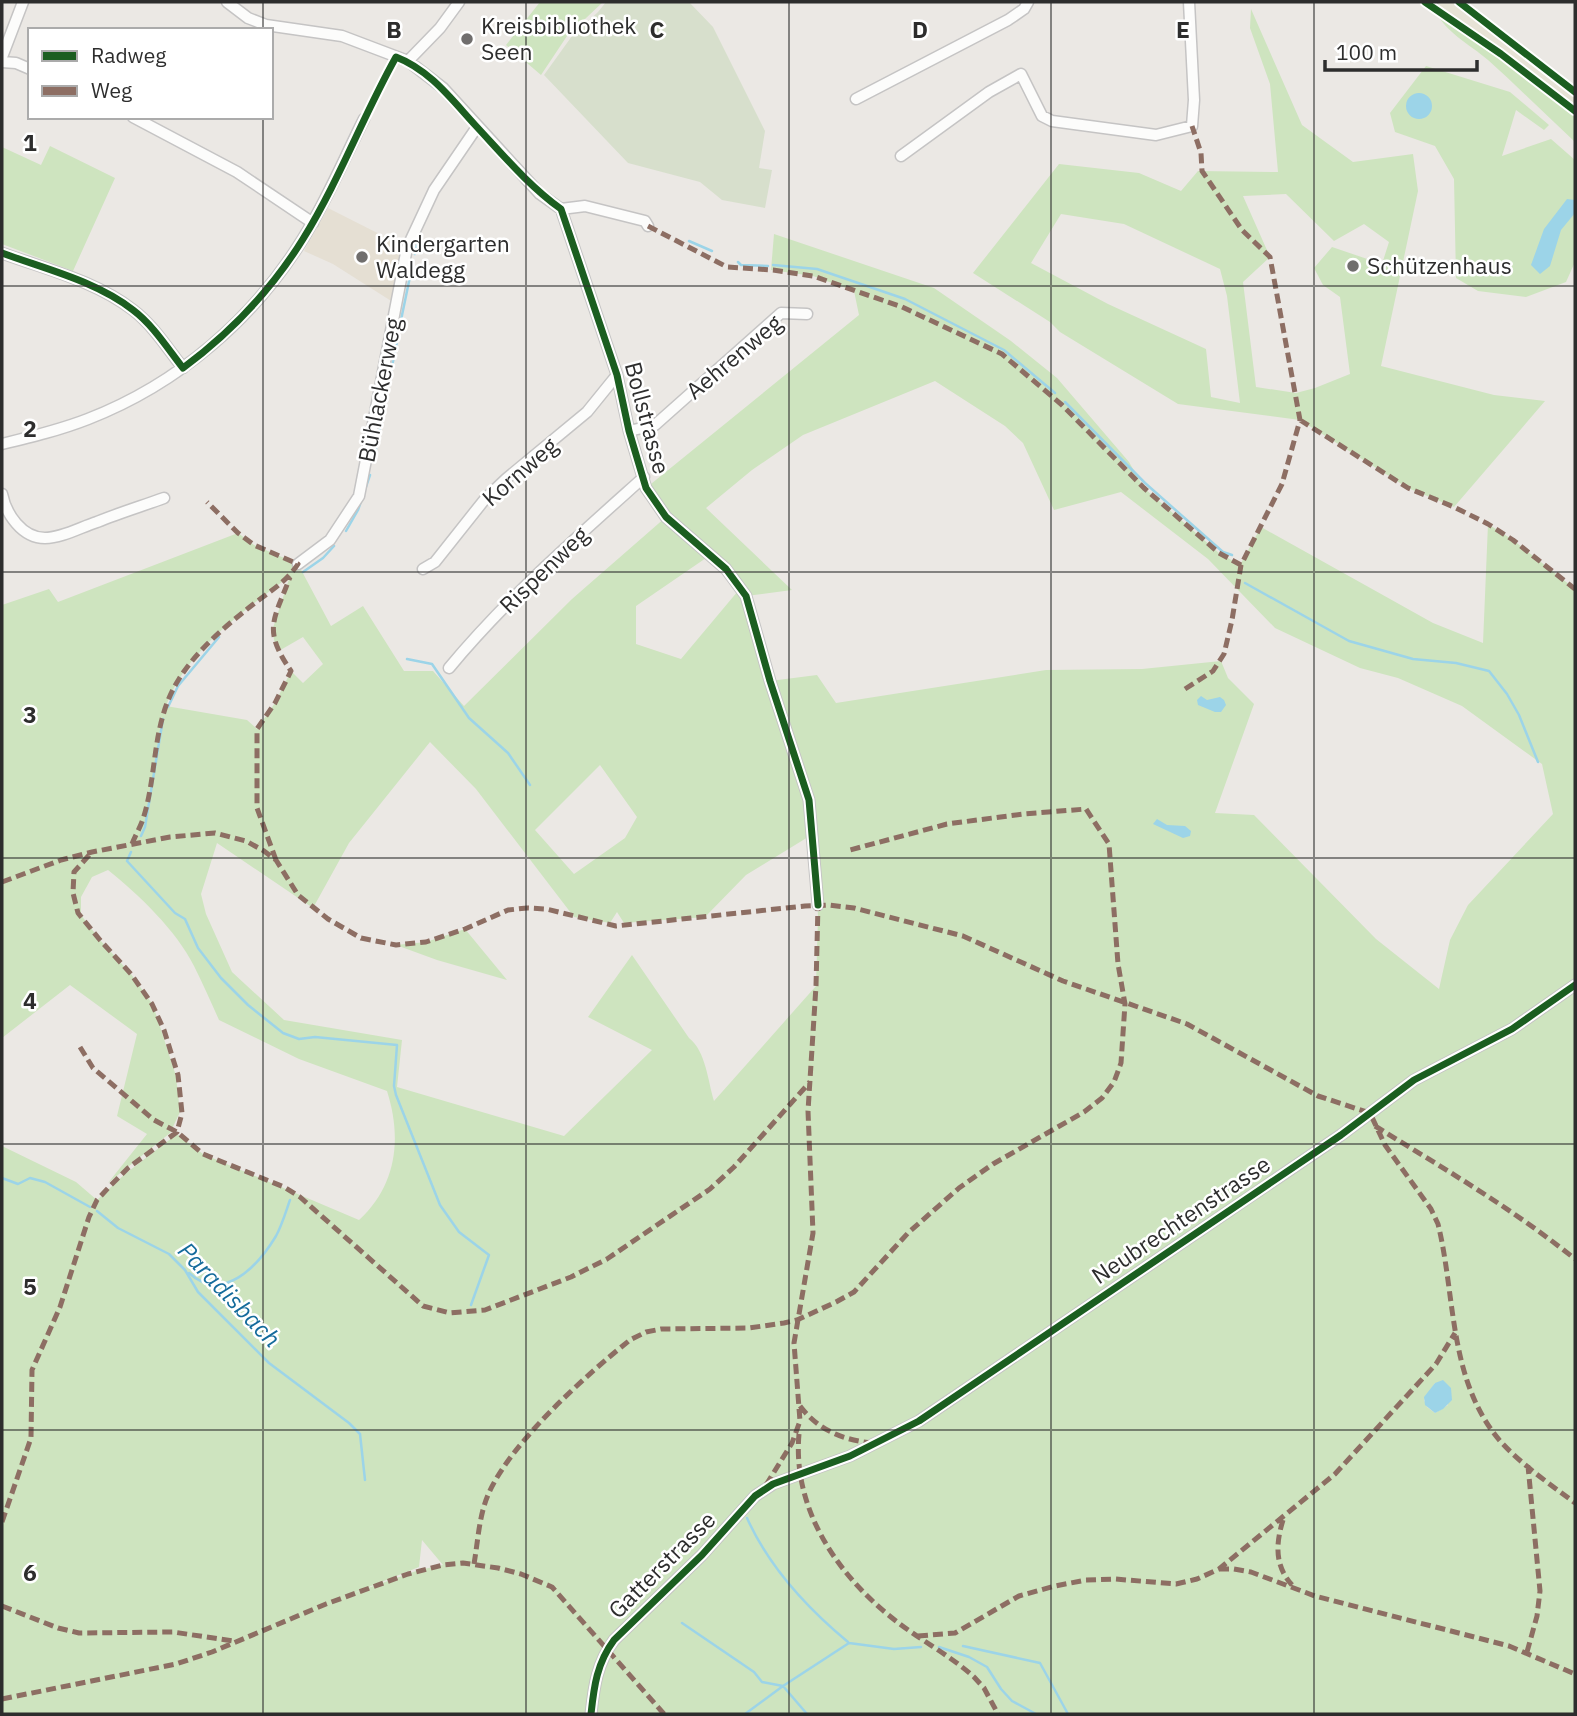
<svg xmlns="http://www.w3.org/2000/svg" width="1577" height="1716" font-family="'IBM Plex Sans',sans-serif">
	<rect width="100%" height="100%" fill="#ebe8e4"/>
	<!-- education -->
	<path fill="#e5dfd3" d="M328,208L407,248L396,304L333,264L304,251Z"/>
	<!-- green -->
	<path fill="#cee4bf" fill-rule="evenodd" d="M540,2H603L567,36L541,75L506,45Z
		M1435,8L1550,90L1575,113V142C1546,115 1518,87 1488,60C1471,45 1442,31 1435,8Z
		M1251,9L1302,125L1353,162L1413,154L1418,191L1381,366L1494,395L1545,401L1454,507L1408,488L1300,420L1178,404L1060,332L1050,322L973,273L1059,164L1139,173L1181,191L1198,171L1278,172L1270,84L1250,28ZM1286,194L1334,241L1364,224L1389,242L1382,264L1332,247L1314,268L1323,285L1340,297L1350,374L1315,388L1296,393L1256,387L1243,282L1270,257L1243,196ZM1061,214L1124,224L1220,269L1227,296L1240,403L1211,397L1206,349L1108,304L1031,263Z
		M1426,66L1510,92L1549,125L1544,130L1516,110L1502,156L1551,139L1575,160V262L1566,282L1526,297L1478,291L1456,278L1454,179L1435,146L1395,132L1390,113Z
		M50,146L115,178L73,271L2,244V147L41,165Z
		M774,234L934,288L1011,341L1057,378L1129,462L1144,488L1219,553L1240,565L1261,527L1433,623L1483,643L1488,524L1513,540L1575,589V1714H2V1146L76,1182L97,1200L125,1174L177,1134L203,1154L359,1220C397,1185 402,1138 387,1091L299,1059L219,1020C211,1002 203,984 194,966C176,930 139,895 108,870L92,877L81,897V915L100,940L131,974L153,1005L176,1076L180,1112L170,1133L108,1183L147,1134L117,1116L137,1034L70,985L2,1038V605L49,589L58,602L238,533L254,545L298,564L331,626L363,606L404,671H433L464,706L572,599L666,517L646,488L859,315L854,291L813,276L771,270ZM935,381L1005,426L1023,443L1054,510L1121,492L1208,559L1275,628L1360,668L1398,678L1462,706L1542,764L1553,814L1468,905L1450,940L1439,989L1376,939L1254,815L1215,813L1254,704L1228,678L1221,661L1142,669L1046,670L836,703L817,675L770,681L738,591L681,659L636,644V606L706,558L726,569L746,596L792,590L706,508L752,470L803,435ZM290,576L272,631L277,652L303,637L323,664L303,683L291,671L275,703L257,729L247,720L166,706C186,650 244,611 290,576ZM430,742L476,789L574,917L610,923L617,912L624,923L705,917L746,875L813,834L818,916L816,986L714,1101C708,1082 706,1051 689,1038L632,955L588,1017L652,1050L564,1136L397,1087L402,1040L284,1020L232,972L206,914L201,894L217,843L313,908L349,843ZM600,765L637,817L625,838L574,874L535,830ZM1435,1383L1448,1405L1435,1413L1427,1407L1424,1400ZM422,1540L443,1565L419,1570L351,1594L419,1567Z
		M465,929L507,980L437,960L396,945L426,942Z"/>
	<!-- cemetery -->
	<path fill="#d7dfcc" d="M606,2H689L713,27L765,131L759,168L772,170L765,208L722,200L700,182L628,163L544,75L572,36L598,12Z"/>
	<!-- water -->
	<path fill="#9cd4e8" d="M1406 106a13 13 0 1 1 26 0a13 13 0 1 1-26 0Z
		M1567,199L1575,200V213L1561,230L1550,266L1540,274L1531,265L1544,229Z
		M1201,696L1207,700L1220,697L1224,700L1226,705L1221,712H1215L1198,705L1197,700Z
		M1157,819L1167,825L1185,826L1191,831L1190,836L1183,838L1153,824Z
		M1443,1380L1451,1388L1452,1400L1443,1409L1435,1413L1425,1405L1424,1397L1435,1383Z"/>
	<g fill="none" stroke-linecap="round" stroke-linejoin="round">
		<!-- stream -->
		<path stroke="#9cd4e8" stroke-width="2.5" d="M689,241L712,251
			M415,254L417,245
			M738,262L741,265L768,266
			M773,265L817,269L905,299L1004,350L1055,393
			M401,320L412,267
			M1065,402L1145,483L1223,552L1232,555
			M374,458L397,341
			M346,531L358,510L370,475
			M303,572L323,558L334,546
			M1245,583L1349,641L1413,659L1456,663L1489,671L1507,694L1519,715L1538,762
			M407,659L432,664L469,718L508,753L530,785
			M168,707L178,686L219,637
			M141,836L145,827L163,719
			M131,852L127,861L175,913L185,919L198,948L221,978L248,1005L283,1033L299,1039L315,1037L397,1045L394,1086L396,1095L440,1205L459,1232L489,1255L471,1305
			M2,1178L18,1184L30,1178L45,1182L90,1207
			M97,1211L118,1228L169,1254L185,1270L198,1292L269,1363L349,1423L360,1434L365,1480
			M189,1273C223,1304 258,1266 276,1236C282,1225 286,1211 290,1200
			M747,1518C769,1567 807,1608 848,1642
			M682,1623L754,1672L762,1682L783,1686L807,1714
			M963,1646L1040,1663L1068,1714
			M939,1647L969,1657L987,1667L1001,1689L1012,1701L1036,1714
			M745,1714L783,1686L849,1643L894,1649L921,1647"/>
		<defs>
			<path id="minor" d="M227,2L248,18L266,25L342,36L408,61L443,88L540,194L561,209L617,375L629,431L646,488L666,517L726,569L746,596L770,681L809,800L818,905
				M2,57L23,2
				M408,61L440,28L459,2
				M2,62L16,63L30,69
				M856,99L1008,20L1024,9L1028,2
				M133,117L237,172L313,223
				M901,156L989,92L1021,74L1042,116L1052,121L1156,135L1192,126L1194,100L1189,2
				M561,209L585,206L645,221L648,226
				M2,253C45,269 96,281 133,310C153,325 168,349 183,368
				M629,431L655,425L781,313L807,314
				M2,444C31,437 60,430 88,419C178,384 254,319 304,237C327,200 344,159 364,119
				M2,494C6,514 22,538 45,538C62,538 81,527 97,522C119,513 142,506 164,498
				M298,564L330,540L359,496L407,248L434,190L477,127
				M423,569L435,562L485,499L506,479L587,412L617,375
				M449,668C507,598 576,538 644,477
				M591,1714C594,1686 597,1663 614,1640L702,1555L755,1496L773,1484L850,1456L919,1421L1341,1135L1414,1080L1512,1029L1575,985"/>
			<path id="major" d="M1445,2L1509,49L1575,102"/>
		</defs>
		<!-- minor casing -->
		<use href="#minor" stroke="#c5c4c4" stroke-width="13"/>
		<!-- major casing -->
		<use href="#major" stroke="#c6c5c3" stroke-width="17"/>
		<!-- minor -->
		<use href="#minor" stroke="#fcfcfb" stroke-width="10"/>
		<!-- major -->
		<use href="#major" stroke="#e7e3d6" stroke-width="14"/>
		<!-- quiet -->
		<path stroke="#8d6e63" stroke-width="5" stroke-dasharray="10 5" stroke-linecap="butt" d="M648,226L727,267L773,270L813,276L902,307L1002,354L1062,405L1144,488L1219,553L1241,565
			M1300,420L1408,488L1454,507L1488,524L1513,540L1575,589
			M1185,689L1213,671L1224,654L1232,620L1241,565L1282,484L1300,420L1270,257L1242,230L1202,171L1201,153L1192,126
			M132,844C135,836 140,828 143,819C158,773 151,723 179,679C195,653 222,629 246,610C264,595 286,583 298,564L254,545L238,533L207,502
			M276,860L257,808V729L275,703L291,671C262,629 274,620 290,577
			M2,882L61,860L92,852L170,837L215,833L246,841L264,851L276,860L298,895L328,919L361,938L396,945L426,942L465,929L508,910L527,908L546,909L616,926L805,906L829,905L854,908L963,936L1063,981L1187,1024L1318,1096L1370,1113L1385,1145L1431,1209L1438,1224C1456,1297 1448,1381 1501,1442C1522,1465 1550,1484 1575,1503
			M80,1047L93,1068L154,1120L177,1132L203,1154L284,1187L300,1197L423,1306L450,1313L485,1310L571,1277L607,1259L710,1189L734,1167L810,1082
			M1375,1126C1443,1168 1513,1209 1575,1259
			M800,1406C818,1430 843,1440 872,1443
			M799,1434C792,1512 841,1580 900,1624C924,1642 952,1657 974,1677L984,1688L998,1714
			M766,1485L792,1443L800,1421L794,1343L813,1233L808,1111L816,986L818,905
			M1283,1520C1276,1543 1274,1565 1292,1585
			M2,1522L31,1438L32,1370L60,1307L89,1217L97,1200L110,1186L128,1168L177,1132L182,1113L178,1075L164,1030L152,1004L131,974L100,940L78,913L73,893L74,872L91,853
			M474,1564C478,1541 479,1516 488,1495C510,1443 586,1375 630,1340L646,1332L661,1329L749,1328L784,1323L797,1320L836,1302L854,1292L908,1233L959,1188L993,1164L1084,1112L1102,1098L1114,1082L1121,1063L1125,1004L1118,964L1109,844L1086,809L1023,814L947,824L846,851
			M1219,1569H1234L1251,1572L1315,1596L1509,1646L1575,1674
			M2,1606L58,1628L79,1633L173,1632L233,1641
			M918,1636L955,1633L1019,1596L1055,1586L1086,1580L1115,1579L1176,1584L1197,1579L1219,1569L1335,1474L1436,1364L1455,1333
			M1527,1652L1537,1616L1540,1591L1528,1466
			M2,1699L176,1664L212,1652L326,1604L408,1574L443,1565L463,1563L498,1568L521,1574L552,1587L664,1714"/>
		<defs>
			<path id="cycleway" d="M1425,2L1501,54L1575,111
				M1459,2L1575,92
				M2,253C45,269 96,281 133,310C153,325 168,349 183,368C230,333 272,289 303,239C339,181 363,116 396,57C430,70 452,100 476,126C503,155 529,186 561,209L617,375L629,431L646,488L666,517L726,569L746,596L770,681L809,800L818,905
				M591,1714C594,1686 597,1663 614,1640L702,1555L755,1496L773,1484L850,1456L919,1421L1341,1135L1414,1080L1512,1029L1575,985"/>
		</defs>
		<!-- cycleway casing -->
		<use href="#cycleway" stroke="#fff" stroke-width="11"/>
		<!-- cycleway -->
		<use href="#cycleway" stroke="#1b5e20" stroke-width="7"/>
	</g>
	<!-- grid -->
	<path fill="none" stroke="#2d2d2d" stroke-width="2" stroke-opacity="0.55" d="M263,2V30M526,2V1714M789,2V1714M1051,2V1714M1314,2V1714M263,117V1714M2,286H1575M2,572H1575M2,858H1575M2,1144H1575M2,1430H1575"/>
	<!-- markers -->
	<g fill="#706e6d" stroke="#fff" stroke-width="2.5">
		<circle cx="467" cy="39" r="7"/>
		<circle cx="362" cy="257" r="7"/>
		<circle cx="1353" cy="266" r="7"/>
	</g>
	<g text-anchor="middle" stroke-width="5" stroke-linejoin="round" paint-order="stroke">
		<!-- poi labels -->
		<g font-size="23" fill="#2d2d2d" stroke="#fff" text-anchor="start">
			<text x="481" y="34">Kreisbibliothek<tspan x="481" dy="26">Seen</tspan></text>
			<text x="376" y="252">Kindergarten<tspan x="376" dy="26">Waldegg</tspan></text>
			<text x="1367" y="274">Schützenhaus</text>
		</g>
		<!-- street labels -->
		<g font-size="23" fill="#2d2d2d" stroke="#fff">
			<text transform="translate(734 357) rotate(-40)" y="8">Aehrenweg</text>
			<text transform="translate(380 390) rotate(-79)" y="8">Bühlackerweg</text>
			<text transform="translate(647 418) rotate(75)" y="8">Bollstrasse</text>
			<text transform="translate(520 472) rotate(-41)" y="8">Kornweg</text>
			<text transform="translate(544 570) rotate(-44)" y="8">Rispenweg</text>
			<text transform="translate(1181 1220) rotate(-34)" y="8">Neubrechtenstrasse</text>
			<text transform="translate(662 1565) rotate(-45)" y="8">Gatterstrasse</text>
		</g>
		<!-- water labels -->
		<g font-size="24" font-style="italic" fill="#146b9b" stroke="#fff">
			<text transform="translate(229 1295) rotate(46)" y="8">Paradisbach</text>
		</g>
	</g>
	<g font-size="23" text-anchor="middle" font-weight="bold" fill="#2d2d2d" stroke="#fff" stroke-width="5" stroke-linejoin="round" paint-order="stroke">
		<text x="394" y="38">B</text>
		<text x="657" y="38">C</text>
		<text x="920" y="38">D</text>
		<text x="1183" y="38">E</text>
		<text x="30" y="151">1</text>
		<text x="30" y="437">2</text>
		<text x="30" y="723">3</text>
		<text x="30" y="1009">4</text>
		<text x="30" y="1295">5</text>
		<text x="30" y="1581">6</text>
	</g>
	<!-- border -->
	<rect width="1577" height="1716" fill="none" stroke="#2d2d2d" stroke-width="7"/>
	<!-- legend -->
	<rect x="28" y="28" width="245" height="91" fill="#ffffff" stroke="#ababab" stroke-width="2"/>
	<rect x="42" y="51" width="35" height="10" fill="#1b5e20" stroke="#ababab" stroke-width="2"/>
	<text x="91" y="63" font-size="21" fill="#2d2d2d">Radweg</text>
	<rect x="42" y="86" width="35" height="10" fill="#8d6e63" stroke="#ababab" stroke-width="2"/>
	<text x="91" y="98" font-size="21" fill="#2d2d2d">Weg</text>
	<!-- scale -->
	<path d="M1325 60v10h152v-10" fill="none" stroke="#2d2d2d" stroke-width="3.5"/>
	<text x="1336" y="60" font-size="21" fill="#2d2d2d" stroke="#ffffff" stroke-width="5" paint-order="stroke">100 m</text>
</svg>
